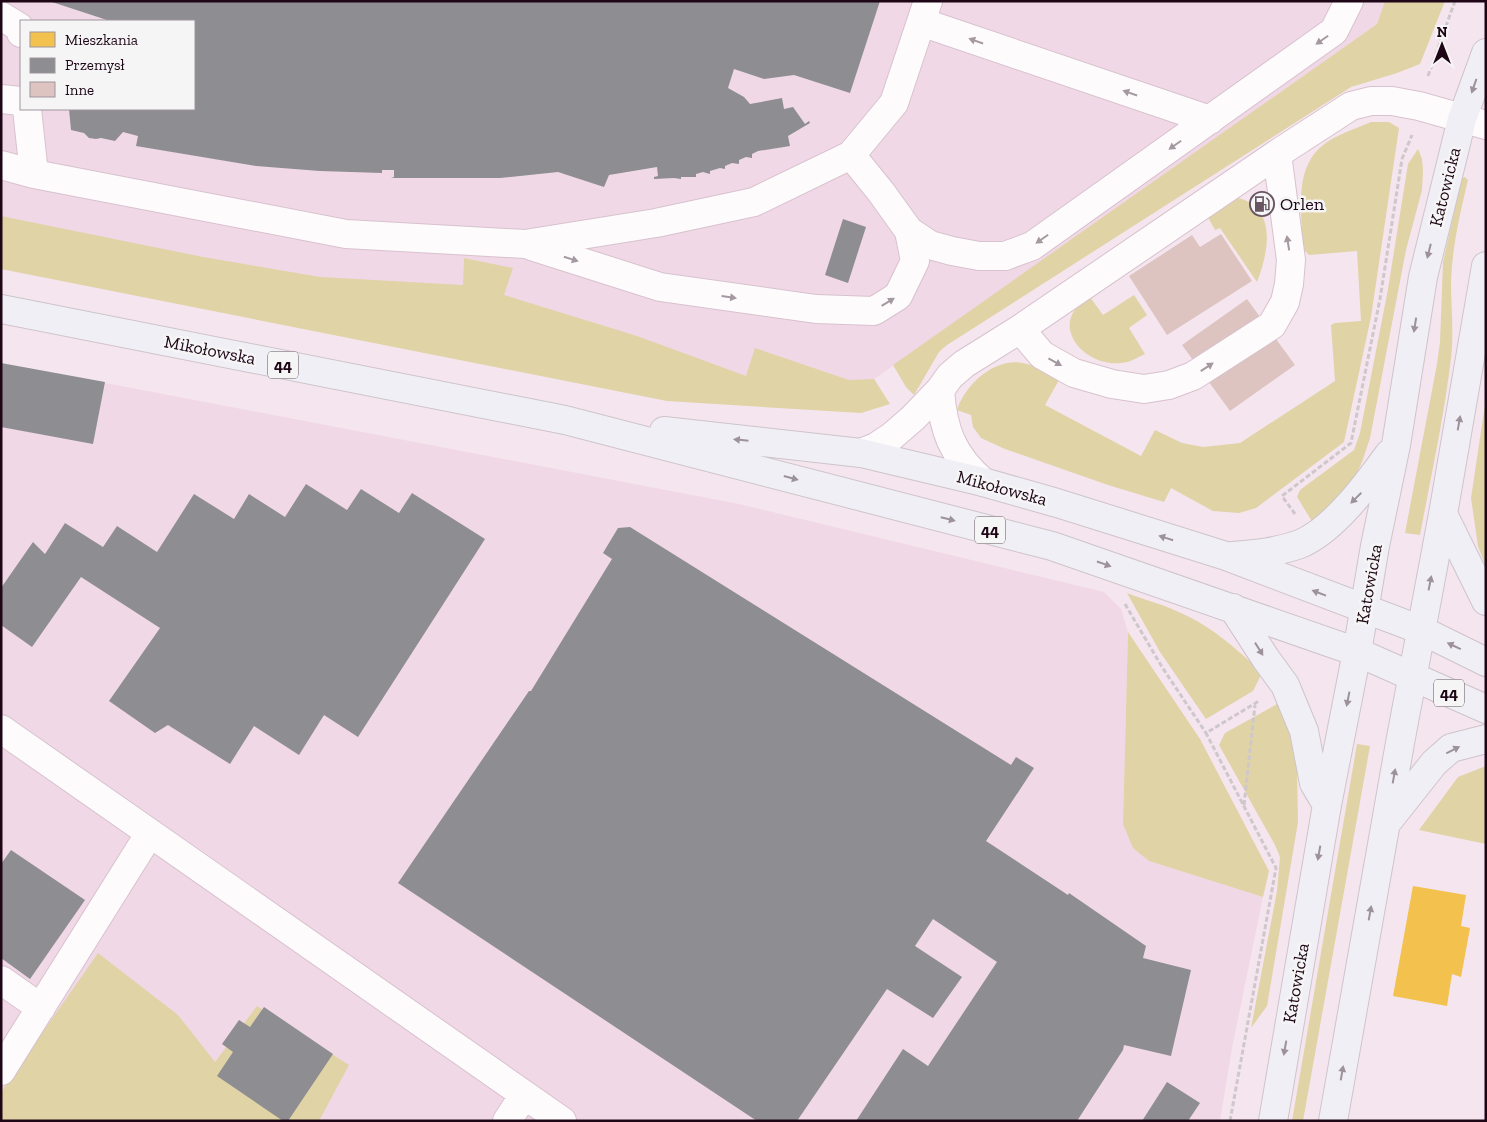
<svg xmlns="http://www.w3.org/2000/svg" width="1487" height="1122" font-family="'Zilla Slab',serif">
	<rect width="100%" height="100%" fill="#f5e5ee"/>
	<!-- built -->
	<path fill="#f1d8e6" fill-rule="evenodd" d="M1,1H1385L1377,24L849,397L1,227ZM21,21H194V109H21Z
		M1,363L739,504L1104,592L1121,609L1128,632L1123,824L1149,861L1263,897L1232,1048L1220,1121H1Z"/>
	<!-- green -->
	<path fill="#e0d3a6" d="M1385,1H1445L1420,64L1397,73L1351,87L947,345L939,352L914,395L906,387L893,365L1377,24Z
		M1371,122H1389L1399,128L1371,317L1344,442L1256,508L1239,513L1213,511L1171,488L1164,502L1108,485L1005,449L981,438L973,427L971,415L957,410C966,383 997,355 1027,364C1038,367 1049,375 1059,380L1045,405L1141,456L1155,430L1182,443L1203,447L1240,443L1335,381L1331,325L1335,323L1361,321L1357,251L1309,255L1303,249C1302,215 1293,170 1322,146C1335,135 1355,129 1371,122Z
		M1418,149L1422,159L1423,170L1422,190L1406,250L1370,438L1362,462L1351,485L1313,523L1297,497L1300,490L1354,450L1360,433L1388,289L1408,164Z
		M1465,177L1468,180C1460,213 1452,248 1451,282C1451,307 1454,333 1451,358C1444,417 1431,476 1420,535L1405,533L1437,364L1440,342L1443,262L1460,186L1462,178Z
		M1234,197C1278,205 1269,251 1257,282L1220,228L1215,230L1209,219L1210,212Z
		M1,216L203,257L320,277L463,285L464,258L513,268L504,295L637,336L746,376L755,348L849,380L874,379L890,404L861,413L667,401L1,269Z
		M1134,295L1147,315L1129,328L1145,354C1139,356 1133,361 1127,362C1087,372 1043,323 1090,297L1103,315Z
		M1486,398V567L1478,546L1471,498Z
		M1127,593C1142,599 1159,603 1174,610C1209,624 1236,648 1262,673L1253,691L1206,719L1160,652Z
		M1128,632L1200,739L1269,871L1263,897L1149,861L1133,848L1123,824Z
		M1281,702L1288,720L1292,740L1297,770L1298,822L1267,1006L1251,1028L1277,891L1280,857L1275,845L1219,745L1225,733Z
		M1357,744L1370,746L1303,1121H1292Z
		M1486,766V844L1419,830L1458,777Z
		M98,953L178,1015L215,1062L257,1006L349,1065L319,1121H1V1092Z"/>
	<!-- homes -->
	<path fill="#f2c14e" d="M1413,886L1466,895L1461,926L1470,928L1461,977L1452,974L1447,1006L1393,996Z"/>
	<!-- industry -->
	<path fill="#8d8d92" d="M880,1L850,93L794,75L764,79L734,69L728,88L744,97L750,104L782,98L784,109L793,107L805,124L809,121L810,123L788,136L790,146L758,151L752,154V158L746,157L739,160V164L732,163L725,166V169L720,168L710,171V174L703,172L696,174V177H681V179L674,178L654,179V177L658,176L657,167L609,175L604,187L558,172L500,178H391L394,177V170H382V173L320,171L256,166L136,146L138,136L123,132L115,141L101,138L96,139L89,138L84,133L71,130L69,109H194V21H110L52,2Z
		M843,219L866,227L848,283L825,275Z
		M1,363L105,382L93,444L1,427Z
		M306,484L347,510L361,489L399,513L412,493L485,539L358,737L324,715L299,755L254,726L230,764L168,725L155,733L109,701L160,628L81,577L32,647L1,625V588L33,542L45,554L65,523L103,547L117,526L157,552L194,494L234,519L249,494L285,517Z
		M630,527L1011,765L1016,757L1034,768L986,841L1068,895L1069,893L1146,946L1143,958L1191,970L1171,1056L1124,1045L1123,1050L1077,1121H856L903,1049L928,1066L997,962L933,919L915,946L962,977L933,1018L887,989L797,1121H757L398,883L529,691H531L612,559L603,553L618,528Z
		M11,850L85,900L30,979L1,958V864Z
		M264,1007L333,1054L288,1121H283L217,1076L233,1052L222,1044L239,1020L250,1027Z
		M1167,1082L1200,1103L1188,1121H1142Z"/>
	<!-- building -->
	<path fill="#ddc4c1" d="M1221,234L1252,281L1167,335L1129,276L1192,235L1200,247Z
		M1247,299L1295,365L1230,411L1182,345Z"/>
	<g fill="none" stroke-linecap="round" stroke-linejoin="round">
		<defs>
			<path id="minor" d="M1,16L19,27L21,33
				M921,22L1210,120
				M1,99L21,101
				M27,109L34,174
				M1,165L34,174L346,234L525,244L656,223L754,202L851,155L894,103L928,1
				M909,231L930,245L952,251L979,256H1005L1032,246L1334,31L1349,1
				M531,246L660,287L816,309L874,311L898,296L915,261L909,231L881,192L851,155
				M1020,329L1042,355L1074,373L1112,384L1144,389L1169,385L1193,376L1272,325L1285,302L1289,284L1291,260L1277,154
				M940,390C943,430 952,455 983,482
				M861,453L876,447L891,437L913,418L940,390L950,376L964,364L1020,329L1277,154L1351,106L1371,101H1392L1419,106L1486,125
				M1,729L562,1121
				M1,980L41,1008
				M1,1071L150,833
				M507,1121L524,1095"/>
			<path id="major" d="M1,309L565,420L1052,546L1357,652L1486,709
				M664,431L861,453L983,482L1057,503L1226,556L1421,630L1486,662
				M1443,514L1486,601
				M1232,556C1256,554 1278,552 1300,544C1334,530 1368,483 1389,454
				M1233,608L1266,659L1285,685L1304,731L1314,783L1327,805
				M1388,821L1434,763L1451,748L1486,739
				M1273,1121L1327,805L1357,652L1375,546L1396,445L1423,277L1462,119L1486,53
				M1333,1121L1400,743L1443,514L1486,266"/>
		</defs>
		<!-- minor casing -->
		<use href="#minor" stroke="#d7c2ce" stroke-width="30"/>
		<!-- major casing -->
		<use href="#major" stroke="#cec4ca" stroke-width="30"/>
		<!-- path -->
		<path stroke="#cec7cb" stroke-width="3" stroke-dasharray="5 2.5" stroke-linecap="butt" d="M1428,76L1455,1
			M1486,466V467
			M1295,514L1282,496L1351,443L1380,299L1402,159L1412,135
			M1125,604L1162,667L1206,733
			M1244,805L1255,705
			M1230,1121L1276,868L1206,733L1259,701"/>
		<!-- minor -->
		<use href="#minor" stroke="#fefbfc" stroke-width="28"/>
		<!-- major -->
		<use href="#major" stroke="#f1eff6" stroke-width="28"/>
	</g>
	<!-- one-way arrows -->
	<defs><path id="oneway-solid" d="M-6-.8H1V-3.2L6.5 0L1 3.2V.8H-6Z" transform="scale(1.25)"/></defs>
	<g fill="#a499a0">
		<use href="#oneway-solid" transform="translate(1322 40) rotate(145)"/>
		<use href="#oneway-solid" transform="translate(976 41) rotate(-161)"/>
		<use href="#oneway-solid" transform="translate(1130 93) rotate(-161)"/>
		<use href="#oneway-solid" transform="translate(1175 145) rotate(145)"/>
		<use href="#oneway-solid" transform="translate(1042 239) rotate(145)"/>
		<use href="#oneway-solid" transform="translate(1288 243) rotate(-99)"/>
		<use href="#oneway-solid" transform="translate(571 259) rotate(18)"/>
		<use href="#oneway-solid" transform="translate(729 297) rotate(8)"/>
		<use href="#oneway-solid" transform="translate(888 302) rotate(-31)"/>
		<use href="#oneway-solid" transform="translate(1055 362) rotate(29)"/>
		<use href="#oneway-solid" transform="translate(1207 367) rotate(-33)"/>
	</g>
	<g fill="#9d929c">
		<use href="#oneway-solid" transform="translate(1474 86) rotate(109)"/>
		<use href="#oneway-solid" transform="translate(1429 251) rotate(104)"/>
		<use href="#oneway-solid" transform="translate(1415 325) rotate(99)"/>
		<use href="#oneway-solid" transform="translate(1459 423) rotate(-80)"/>
		<use href="#oneway-solid" transform="translate(741 440) rotate(-174)"/>
		<use href="#oneway-solid" transform="translate(791 478) rotate(15)"/>
		<use href="#oneway-solid" transform="translate(1356 498) rotate(135)"/>
		<use href="#oneway-solid" transform="translate(948 519) rotate(14)"/>
		<use href="#oneway-solid" transform="translate(1166 538) rotate(-163)"/>
		<use href="#oneway-solid" transform="translate(1104 564) rotate(19)"/>
		<use href="#oneway-solid" transform="translate(1430 583) rotate(-79)"/>
		<use href="#oneway-solid" transform="translate(1319 593) rotate(-159)"/>
		<use href="#oneway-solid" transform="translate(1454 646) rotate(-155)"/>
		<use href="#oneway-solid" transform="translate(1259 649) rotate(58)"/>
		<use href="#oneway-solid" transform="translate(1348 699) rotate(101)"/>
		<use href="#oneway-solid" transform="translate(1453 750) rotate(-27)"/>
		<use href="#oneway-solid" transform="translate(1394 776) rotate(-80)"/>
		<use href="#oneway-solid" transform="translate(1319 853) rotate(100)"/>
		<use href="#oneway-solid" transform="translate(1370 913) rotate(-80)"/>
		<use href="#oneway-solid" transform="translate(1285 1048) rotate(100)"/>
		<use href="#oneway-solid" transform="translate(1342 1073) rotate(-80)"/>
	</g>
	<!-- icons -->
	<defs>
		<symbol id="fuel-ring" viewBox="-11 -11 22 22"><circle r="9.5" fill="#f5f5f5" stroke="#695462" stroke-width="1.5"/><path d="M-5.5-6h7V0h2V4h1.3V-2.5L3-4.5l.8-.8L6-3V5H2.5V1h-1V6h-7ZM-4.2-4.7v3.2H.2V-4.7Z" fill="#695462"/></symbol>
	</defs>
	<g fill-rule="evenodd">
		<use href="#fuel-ring" x="1248" y="190" width="28" height="28"/>
	</g>
	<g text-anchor="middle" stroke-width="5" stroke-linejoin="round" paint-order="stroke">
		<!-- shield labels -->
		<g fill="#f5f5f5" stroke="#5e4e59" stroke-width="1">
			<rect x="268" y="351.5" width="30" height="27" rx="4"/>
			<rect x="975" y="516.5" width="30" height="27" rx="4"/>
			<rect x="1434" y="679.5" width="30" height="27" rx="4"/>
		</g>
		<g font-size="16" font-weight="bold" fill="#1e0616">
			<text x="283" y="371">44</text>
			<text x="990" y="536">44</text>
			<text x="1449" y="699">44</text>
		</g>
		<!-- street labels -->
		<g font-size="18" fill="#1e0616" stroke="#f5f5f5">
			<text transform="translate(1445 187) rotate(-76)" y="6">Katowicka</text>
			<text transform="translate(210 350) rotate(11)" y="6">Mikołowska</text>
			<text transform="translate(1002 488) rotate(15)" y="6">Mikołowska</text>
			<text transform="translate(1369 584) rotate(-80)" y="6">Katowicka</text>
			<text transform="translate(1296 983) rotate(-80)" y="6">Katowicka</text>
		</g>
		<!-- poi labels -->
		<g font-size="18" fill="#1e0616" stroke="#f5f5f5" text-anchor="start">
			<text x="1280" y="210">Orlen</text>
		</g>
	</g>
	<!-- border -->
	<rect width="1487" height="1122" fill="none" stroke="#1e0616" stroke-width="5"/>
	<!-- legend -->
	<rect x="20" y="20" width="175" height="90" fill="#f5f5f5" stroke="#9f959c"/>
	<rect x="30" y="32" width="25" height="15" fill="#f2c14e" stroke="#9f959c"/>
	<text x="65" y="45" font-size="15" fill="#1e0616">Mieszkania</text>
	<rect x="30" y="58" width="25" height="15" fill="#8d8d92" stroke="#9f959c"/>
	<text x="65" y="70" font-size="15" fill="#1e0616">Przemysł</text>
	<rect x="30" y="82" width="25" height="15" fill="#ddc4c1" stroke="#9f959c"/>
	<text x="65" y="95" font-size="15" fill="#1e0616">Inne</text>
	<!-- north arrow -->
	<g transform="translate(1442 45)" stroke="#f5f5f5" stroke-width="4" paint-order="stroke">
	<path d="M0-4L9 19L0 12L-9 19Z" fill="#1e0616"/>
	<text y="-8" font-size="14" font-weight="bold" text-anchor="middle" fill="#1e0616">N</text>
	</g>
</svg>
